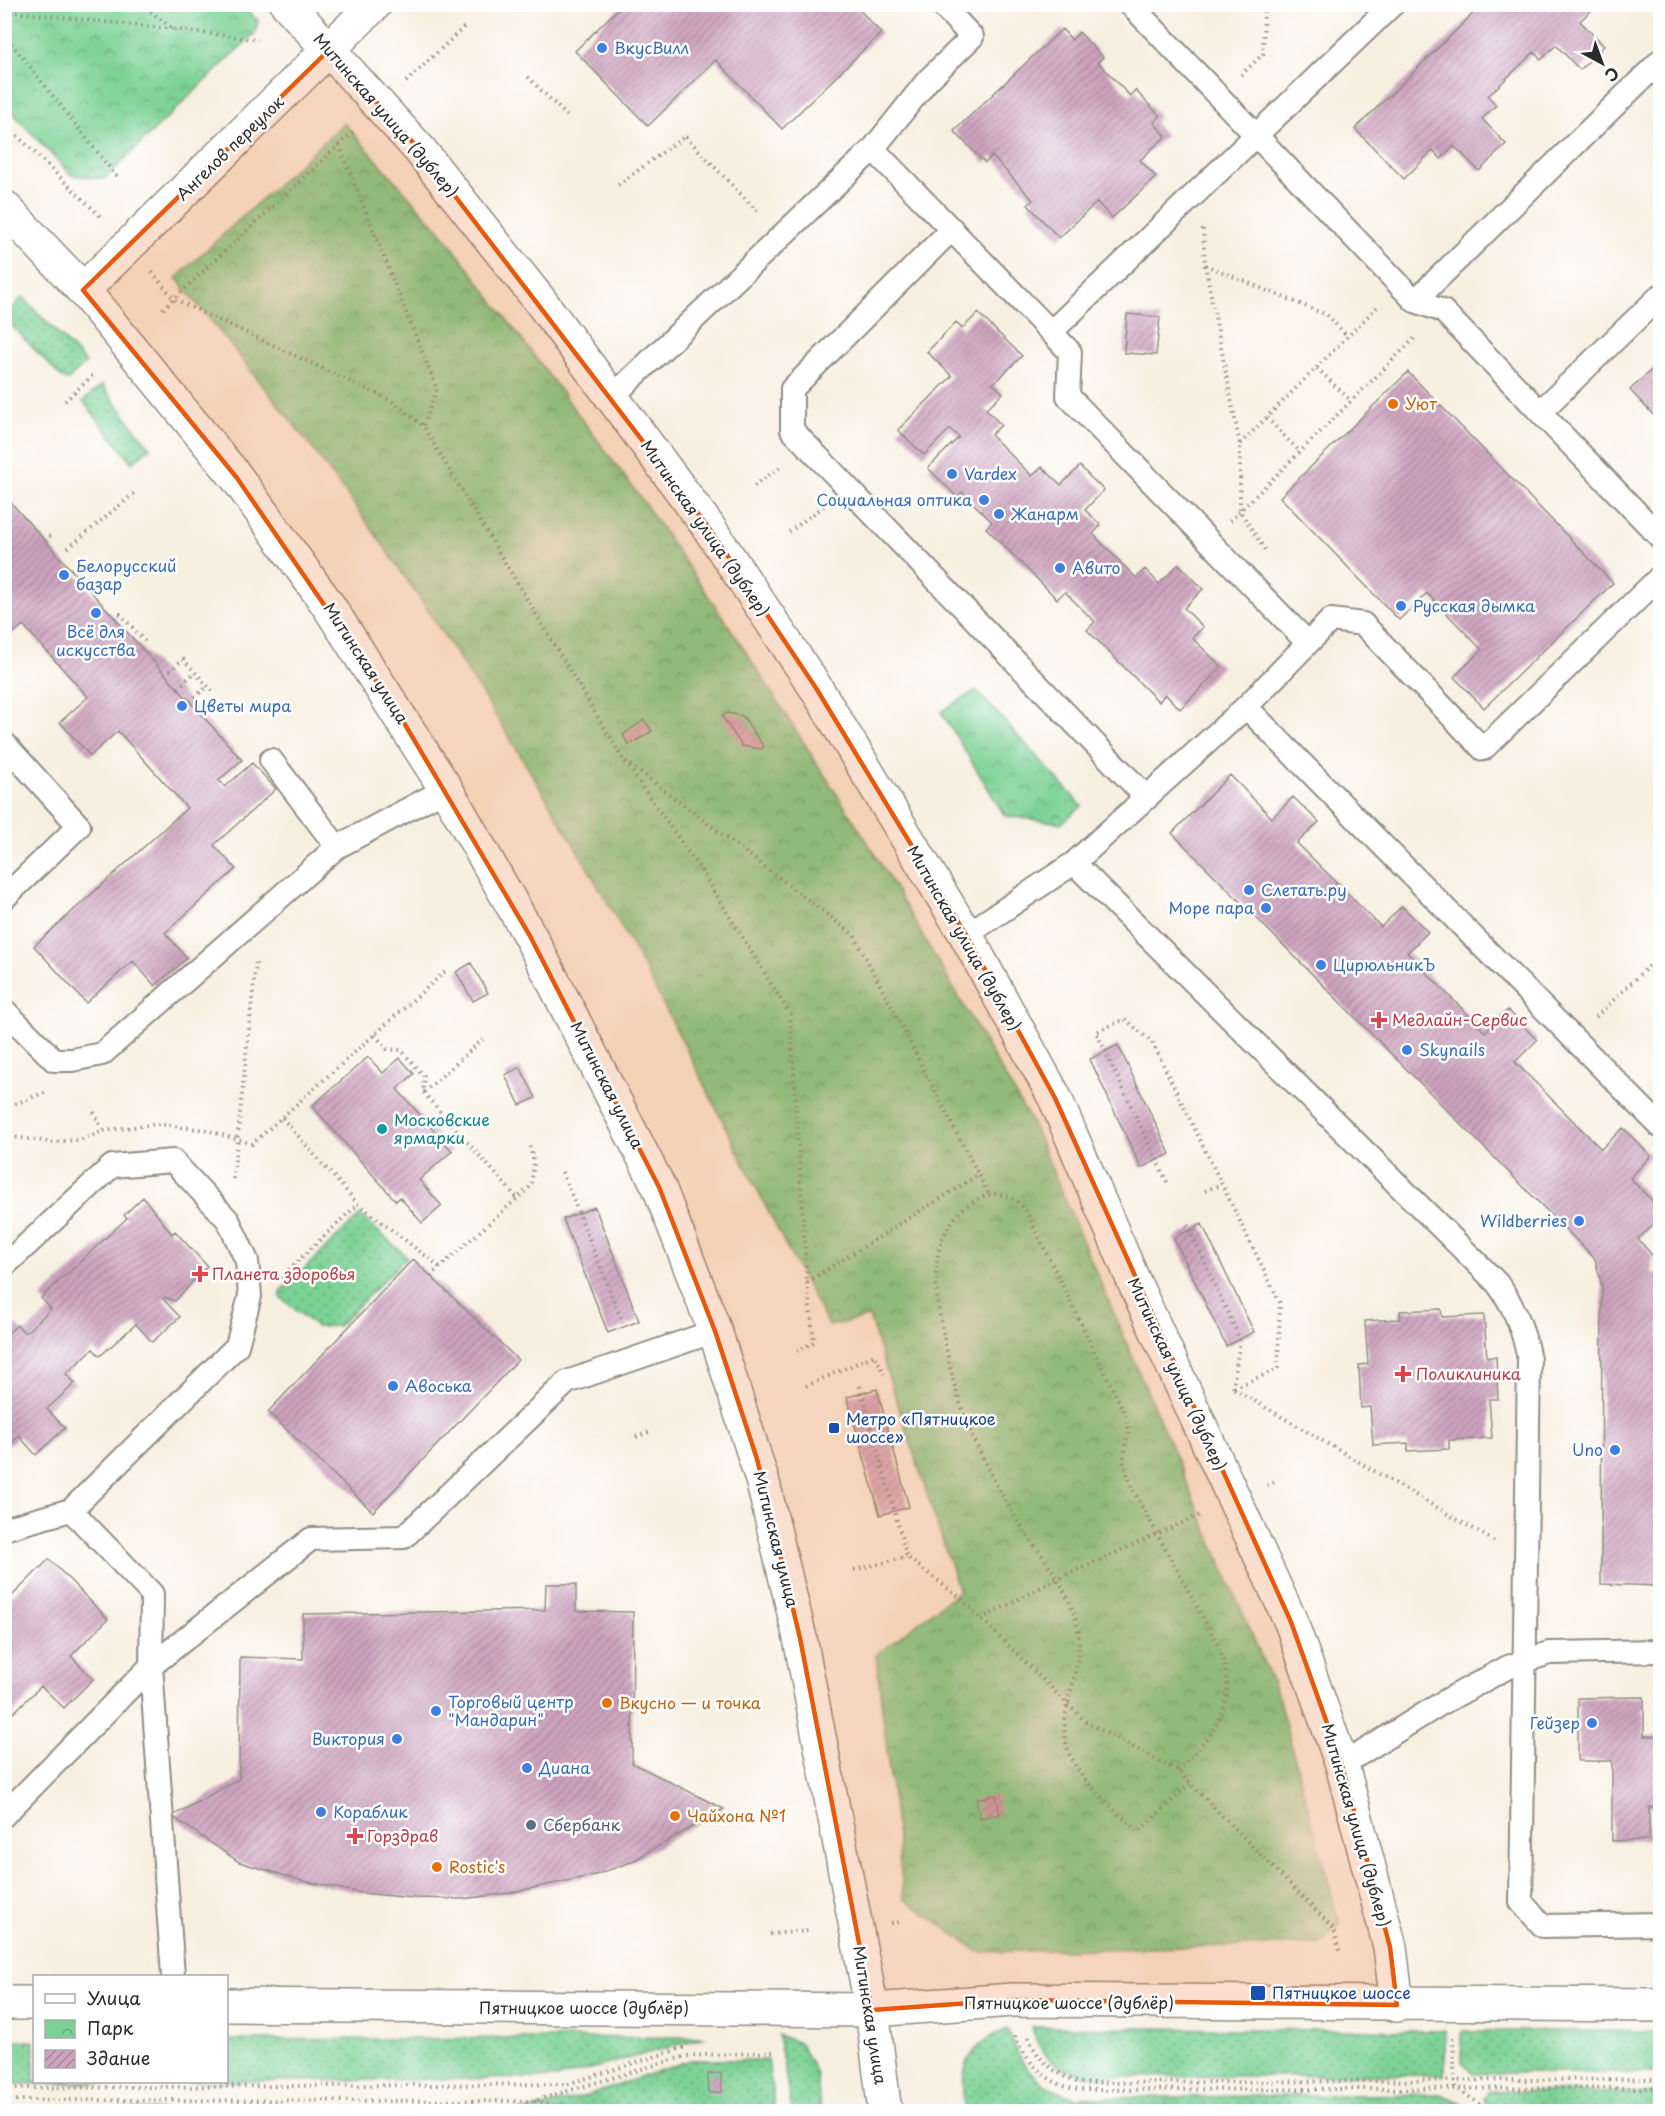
<svg xmlns="http://www.w3.org/2000/svg" width="1665" height="2116" font-family="'Playpen Sans',sans-serif">
	<defs>
		<pattern id="grass-dots" width="8" height="8" patternUnits="userSpaceOnUse" patternTransform="scale(1.5)"><rect width="8" height="8" fill="#7bd195"/><path d="M2 2h.1M6 6h.1" fill="none" stroke="#65aa7a" stroke-width="1.8" stroke-linecap="round"/></pattern>
		<pattern id="park-crowns" width="20" height="18" patternUnits="userSpaceOnUse" patternTransform="scale(1.5)"><rect width="20" height="18" fill="#7bd195"/><path d="M2 6a3 3 0 1 1 6 0M12 15a3 3 0 1 1 6 0" fill="none" stroke="#65aa7a"/></pattern>
		<pattern id="building-hatch" width="6" height="6" patternUnits="userSpaceOnUse" patternTransform="scale(1.5)"><rect width="6" height="6" fill="#cea3bf"/><path d="M-1 1l2-2M0 6l6-6M5 7l2-2" fill="none" stroke="#a7859b"/></pattern>
	</defs>
	<rect width="100%" height="100%" fill="#fff"/>
	<filter id="ink" filterUnits="userSpaceOnUse"><feTurbulence type="fractalNoise" baseFrequency=".0167" numOctaves="2"/><feDisplacementMap in="SourceGraphic" scale="12" xChannelSelector="R" yChannelSelector="G"/><feConvolveMatrix kernelMatrix="1 2 1 2 8 2 1 2 1" color-interpolation-filters="sRGB"/></filter>
	<filter id="wash" filterUnits="userSpaceOnUse"><feTurbulence type="fractalNoise" baseFrequency=".008" numOctaves="4" result="noise"/><feDisplacementMap in="SourceGraphic" scale="24" xChannelSelector="R" yChannelSelector="G"/><feGaussianBlur stdDeviation="1.35" result="paint"/><feColorMatrix in="noise" values="0 0 0 0 0 0 0 0 0 0 0 0 0 0 0 0 0 1.4 0 .05"/><feComposite in="paint" operator="in"/></filter>
	<g filter="url(#wash)">
		<rect width="100%" height="100%" fill="#f7f0e1"/>
		<!-- grass -->
		<path fill="url(#grass-dots)" stroke="#537e60" stroke-width="1.5" d="M23,297L86,363L68,380L62,378L5,319V315Z
			M102,385L150,448L132,463L83,401Z
			M360,1215L407,1257L338,1326L316,1327L281,1298V1291Z
			M1031,2027L1445,2031V2075L1097,2077C1061,2073 1043,2062 1031,2027Z
			M1007,2029C1021,2066 1037,2087 1076,2098L1441,2094L1480,2111H965C958,2070 967,2045 1007,2029Z
			M1462,2031H1660V2073H1473L1462,2062Z
			M778,2035L800,2043L816,2073L821,2111H792Z
			M706,2037L558,2078L5,2084V2041H34V2082H226L227,2040Z
			M690,2060H768L775,2111L5,2112V2109L528,2110L587,2096Z
			M1489,2091L1660,2093V2111H1503L1487,2104L1483,2098Z"/>
		<!-- park -->
		<path fill="url(#park-crowns)" stroke="#537e60" stroke-width="1.5" d="M5,4L242,5L258,21L256,32L104,179L71,175L5,105Z
			M344,123L446,238L640,497L731,629L875,854L1032,1123L1277,1693L1340,1925L1319,1944L979,1952L904,1899L876,1655L959,1591L869,1317L829,1326C753,1190 690,1047 613,912C540,784 463,659 378,538C315,448 245,363 176,278Z
			M976,690L1082,806L1062,823L1005,816L941,712Z"/>
		<g id="blocks">
			<!-- building -->
			<path fill="url(#building-hatch)" d="M623,4H854L881,33L782,129L716,60L648,126L575,51Z
				M1483,4H1598L1580,21L1604,46L1580,70L1556,45L1541,60L1534,52L1488,96L1496,105L1482,119L1506,144L1479,171L1454,146L1441,159L1433,150L1404,179L1355,129Z
				M1062,29L1072,40L1079,32L1103,57L1098,62L1130,96L1135,90L1160,116L1154,123L1166,136L1140,160L1156,177L1139,193L1112,218L1097,202L1059,238L1028,205L1033,200L992,156L985,163L954,131Z
				M978,313L1022,356L993,384L1003,393L986,409L1001,425L991,435L1032,476L1042,467L1061,485L1080,466L1091,478L1104,490L1085,510L1101,525L1093,534L1136,578L1145,569L1159,584L1179,564L1203,589L1184,608L1203,627L1192,638L1222,667L1180,709L1165,694L1159,702L1087,630L1095,622L1065,592L1057,599L986,528L992,522L962,492L957,497L928,468L959,437L950,429L924,455L898,430L952,376L927,352L956,322L962,329Z
				M1127,314L1160,317L1156,355L1124,353Z
				M1660,362V422L1630,390Z
				M1408,372L1613,583L1484,708L1454,677L1482,650L1427,593L1399,620L1280,497Z
				M4,495L242,760L219,780L225,787L252,763L276,789L214,845L236,869L165,933L187,958L155,986L133,961L86,1003L34,946L187,808L118,731L90,756L60,722L88,697L23,625L4,641Z
				M727,713L743,716L764,747L761,749L742,746L722,716Z
				M644,720L652,731L629,745L623,735Z
				M1230,775L1272,818L1293,797L1319,822L1297,843L1381,927L1402,906L1428,932L1407,953L1485,1032L1508,1010L1537,1040L1515,1062L1601,1149L1623,1128L1651,1156L1630,1178L1660,1209V1219L1638,1239L1652,1255V1273H1660V1586L1601,1584L1602,1287L1595,1259L1172,833Z
				M471,963L488,993L473,1001L456,972Z
				M1118,1045L1170,1154L1141,1168L1090,1059Z
				M368,1057L383,1073L400,1058L414,1074L397,1089L452,1151L419,1180L442,1206L422,1223L400,1197L396,1201L312,1106Z
				M520,1067L536,1098L520,1105L505,1075Z
				M143,1197L172,1234L175,1231L207,1266L175,1301L165,1297L163,1299L180,1317L152,1342L136,1324L100,1356L93,1349L66,1374L75,1383L47,1409L65,1428L36,1455L19,1436L4,1449V1337L17,1325L25,1333L51,1309L41,1298L127,1218L124,1215Z
				M595,1207L639,1321L608,1333L563,1219Z
				M1202,1224L1254,1332L1226,1346L1174,1238Z
				M413,1259L518,1360L373,1512L268,1412Z
				M1441,1309L1442,1317L1484,1315L1487,1357H1496L1498,1399H1489L1492,1438L1449,1440V1449L1408,1451V1443L1373,1445L1370,1407L1361,1408L1359,1365L1368,1364L1365,1321L1400,1319V1311Z
				M877,1389L909,1507L880,1515L847,1397Z
				M49,1559L108,1619L71,1656L93,1679L64,1708L41,1686L4,1722V1604Z
				M546,1584H576V1611L633,1612L632,1763L724,1809L631,1862L595,1875L509,1893L462,1899L414,1898L362,1893L303,1881L239,1862L172,1816L239,1779L240,1657L303,1659V1614L545,1610Z
				M1644,1697V1736H1660V1842H1658V1807H1649V1840L1612,1841V1761H1578V1698Z
				M996,1795L1000,1814L980,1818L976,1799Z
				M721,2073L722,2092L709,2093L708,2074Z"/>
		</g>
	</g>
	<g filter="url(#ink)">
		<use href="#blocks" fill-opacity="0" stroke="#918e86" stroke-width="1.5"/>
		<g fill="none" stroke-linecap="round" stroke-linejoin="round">
			<defs>
				<path id="service" d="M1130,4L1415,301L1443,311L1660,537
					M873,149L927,81L972,37L941,4
					M952,229L792,389V430L1147,798
					M1415,301L1660,61
					M612,397L873,149L1051,332
					M1540,412L1660,296
					M1308,643L1331,620L1363,624L1483,749L1660,577
					M1246,707L1660,1126
					M4,743L79,826L4,898
					M271,760L337,847
					M1074,863L1497,1283C1515,1307 1523,1329 1529,1359L1521,1902L1543,1926L1660,1924
					M966,935L1074,863L1246,707L1308,643L1068,396L1070,352L1051,332L1393,4
					M4,1010L54,1060H72L102,1054L337,847L446,789
					M4,1266L112,1166L173,1161L228,1220L247,1261L250,1296L237,1346L71,1510L152,1594L151,1666L173,1976
					M4,1529L71,1510
					M1342,1765L1442,1703L1508,1667L1549,1653L1660,1651
					M4,1815L151,1666L311,1539L404,1537L567,1382L715,1331"/>
				<path id="minor" d="M287,4L419,149L541,302L707,525L816,688L966,935L1055,1098L1134,1282L1291,1622L1342,1765L1390,1947L1397,2005
					M83,290L375,4
					M4,2003H34
					M226,2005L872,2010L1013,2000L1660,2005"/>
				<path id="secondary" d="M4,207L83,290L237,478L328,605L446,789L530,936L659,1187L715,1331L763,1483L800,1638L872,2010L885,2112"/>
			</defs>
			<!-- service casing -->
			<use href="#service" stroke="#918e86" stroke-width="26"/>
			<!-- minor casing -->
			<use href="#minor" stroke="#918e86" stroke-width="36"/>
			<!-- secondary casing -->
			<use href="#secondary" stroke="#918e86" stroke-width="36"/>
			<!-- path -->
			<path stroke="#918e86" stroke-width="4" stroke-dasharray="1.5 4.5" stroke-linecap="butt" d="M141,4L173,29L258,40
				M4,11L173,29
				M4,34L117,177
				M1241,75L1263,54L1264,4
				M528,77L567,116
				M406,82L464,27
				M4,123L103,219
				M339,145L437,389L423,426
				M618,185L685,136L760,214
				M1203,229L1205,265L1240,445V511L1265,550
				M1205,265L1327,315L1348,337
				M152,272L174,299L392,401L423,426L623,759L700,869L790,1014L807,1282L814,1342L797,1351
				M4,293L12,285
				M163,309L354,131
				M1317,368L1351,401
				M65,401L94,374
				M1267,418L1300,452
				M1240,444L1377,307
				M754,486L783,465
				M1230,521L1417,336
				M789,532L824,506
				M45,541L53,533
				M68,548L137,491
				M71,570L75,566
				M115,618L120,614L145,641
				M165,675L183,659L213,692
				M178,688L195,672
				M190,701L208,686
				M626,761L854,935L988,1193
				M1596,1017L1660,955
				M375,1035L387,1049L401,1050L424,1076L423,1092L517,1198
				M424,1092L483,1039
				M4,1108L46,1092
				M94,1112L103,1132
				M282,1118L358,1204L440,1267
				M4,1136L51,1142L80,1140L103,1131L156,1124L206,1130L252,1144L448,969
				M562,1172L623,1323
				M233,1179L256,963
				M1167,1182L1096,1032L1125,1019L1152,1042L1280,1303L1278,1369L1233,1388
				M1205,1191L1221,1184
				M1187,1225L1240,1339L1233,1388
				M200,1274H201
				M430,1276L531,1186L534,1162L529,1143
				M280,1278L358,1204
				M807,1282L978,1175
				M806,1386L875,1355L884,1374
				M860,1386L907,1557L958,1596L1086,1722L1178,1771L1334,1929L1339,1951
				M1234,1389L1494,1541
				M636,1437L652,1431
				M1267,1485L1277,1481
				M854,1570L907,1557
				M981,1619L1057,1579L1202,1514
				M1178,1771C1218,1728 1242,1703 1217,1643L1132,1488L1123,1461L1129,1430L1125,1414L1026,1211C994,1169 944,1215 938,1254C934,1276 937,1300 941,1322C947,1352 953,1386 964,1414C974,1443 990,1473 1005,1500C1027,1541 1071,1584 1078,1630C1085,1675 1051,1715 1071,1758C1085,1787 1116,1810 1138,1832L1191,1783
				M891,1923L902,1922
				M770,1934L809,1931
				M1015,2036C1026,2063 1050,2086 1079,2090L1660,2088
				M1029,2037C1037,2062 1057,2074 1080,2083L1660,2079
				M1453,2038L1455,2087L1491,2112
				M4,2088L568,2084L685,2047
				M4,2100L534,2101L686,2056L773,2052
				M535,2101L576,2112"/>
			<!-- service -->
			<use href="#service" stroke="#fff" stroke-width="22"/>
			<!-- minor -->
			<use href="#minor" stroke="#fff" stroke-width="33"/>
			<!-- secondary -->
			<use href="#secondary" stroke="#fff" stroke-width="33"/>
		</g>
	</g>
	<!-- marked area -->
	<path fill="#e8590c" fill-opacity="0.2" stroke="#e8590c" stroke-width="4.5" stroke-linejoin="round" d="M329,50L419,149L707,525L816,688L966,935L1055,1098L1291,1622L1342,1765L1390,1947L1397,2005L1013,2000L872,2010L800,1638L757,1459L715,1331L659,1187L530,936L397,711L237,478L83,290Z"/>
	<!-- markers -->
	<g fill="#3f7fe0" stroke="#fff" stroke-width="2">
		<circle cx="602" cy="48" r="6"/>
		<circle cx="952" cy="474" r="6"/>
		<circle cx="984" cy="500" r="6"/>
		<circle cx="999" cy="514" r="6"/>
		<circle cx="1060" cy="568" r="6"/>
		<circle cx="64" cy="575" r="6"/>
		<circle cx="1401" cy="606" r="6"/>
		<circle cx="96" cy="613" r="6"/>
		<circle cx="182" cy="706" r="6"/>
		<circle cx="1249" cy="890" r="6"/>
		<circle cx="1266" cy="908" r="6"/>
		<circle cx="1321" cy="965" r="6"/>
		<circle cx="1407" cy="1050" r="6"/>
		<circle cx="1579" cy="1221" r="6"/>
		<circle cx="393" cy="1386" r="6"/>
		<circle cx="1615" cy="1450" r="6"/>
		<circle cx="436" cy="1711" r="6"/>
		<circle cx="1592" cy="1723" r="6"/>
		<circle cx="397" cy="1739" r="6"/>
		<circle cx="527" cy="1768" r="6"/>
		<circle cx="321" cy="1812" r="6"/>
	</g>
	<g fill="#e8710a" stroke="#fff" stroke-width="2">
		<circle cx="1393" cy="404" r="6"/>
		<circle cx="607" cy="1703" r="6"/>
		<circle cx="675" cy="1816" r="6"/>
		<circle cx="437" cy="1867" r="6"/>
	</g>
	<g fill="#e0444e" stroke="#fff" stroke-width="2">
		<path d="M1376 1011h6v6h6v6h-6v6h-6v-6h-6v-6h6z"/>
		<path d="M197 1265h6v6h6v6h-6v6h-6v-6h-6v-6h6z"/>
		<path d="M1400 1365h6v6h6v6h-6v6h-6v-6h-6v-6h6z"/>
		<path d="M352 1827h6v6h6v6h-6v6h-6v-6h-6v-6h6z"/>
	</g>
	<circle fill="#0f9aa8" stroke="#fff" stroke-width="2" cx="382" cy="1129" r="6"/>
	<g fill="#1a4fb4" stroke="#fff" stroke-width="2">
		<rect x="828" y="1422" width="12" height="12" rx="3"/>
		<rect x="1250" y="1985" width="16" height="16" rx="3"/>
	</g>
	<circle fill="#5c6f8a" stroke="#fff" stroke-width="2" cx="531" cy="1825" r="6"/>
	<g text-anchor="middle" stroke-width="5" stroke-linejoin="round" paint-order="stroke">
		<!-- shop labels -->
		<g font-size="16" fill="#366cbe" stroke="#fff" text-anchor="start">
			<text x="614" y="54">ВкусВилл</text>
			<text x="964" y="480">Vardex</text>
			<text x="972" y="506" text-anchor="end">Социальная оптика</text>
			<text x="1011" y="520">Жанарм</text>
			<text x="76" y="572">Белорусский<tspan x="76" dy="18">базар</tspan></text>
			<text x="1072" y="574">Авито</text>
			<text x="1413" y="612">Русская дымка</text>
			<text x="96" y="638" text-anchor="middle">Всё для<tspan x="96" dy="18">искусства</tspan></text>
			<text x="194" y="712">Цветы мира</text>
			<text x="1261" y="896">Слетать.ру</text>
			<text x="1254" y="914" text-anchor="end">Море пара</text>
			<text x="1333" y="971">ЦирюльникЪ</text>
			<text x="1419" y="1056">Skynails</text>
			<text x="1567" y="1227" text-anchor="end">Wildberries</text>
			<text x="405" y="1392">Авоська</text>
			<text x="1603" y="1456" text-anchor="end">Uno</text>
			<text x="448" y="1708">Торговый центр<tspan x="448" dy="18">"Мандарин"</tspan></text>
			<text x="1580" y="1729" text-anchor="end">Гейзер</text>
			<text x="385" y="1745" text-anchor="end">Виктория</text>
			<text x="539" y="1774">Диана</text>
			<text x="333" y="1818">Кораблик</text>
		</g>
		<!-- street labels -->
		<g font-size="16" fill="#2b2b2b" stroke="#fff">
			<text transform="translate(386 115) rotate(49)" y="6">Митинская улица (дублер)</text>
			<text transform="translate(230 148) rotate(-44)" y="6">Ангелов переулок</text>
			<text transform="translate(705 528) rotate(55)" y="6">Митинская улица (дублер)</text>
			<text transform="translate(366 663) rotate(57)" y="6">Митинская улица</text>
			<text transform="translate(964 938) rotate(60)" y="6">Митинская улица (дублер)</text>
			<text transform="translate(607 1085) rotate(63)" y="6">Митинская улица</text>
			<text transform="translate(1177 1374) rotate(65)" y="6">Митинская улица (дублер)</text>
			<text transform="translate(776 1539) rotate(76)" y="6">Митинская улица</text>
			<text transform="translate(1356 1825) rotate(74)" y="6">Митинская улица (дублер)</text>
			<text x="1069" y="2009">Пятницкое шоссе (дублёр)</text>
			<text x="584" y="2014">Пятницкое шоссе (дублёр)</text>
			<text transform="translate(870 2015) rotate(81)" y="6">Митинская улица</text>
		</g>
		<!-- food labels -->
		<g font-size="16" fill="#c56008" stroke="#fff" text-anchor="start">
			<text x="1405" y="410">Уют</text>
			<text x="619" y="1709">Вкусно — и точка</text>
			<text x="687" y="1822">Чайхона №1</text>
			<text x="449" y="1873">Rostic's</text>
		</g>
		<!-- health labels -->
		<g font-size="16" fill="#be3a42" stroke="#fff" text-anchor="start">
			<text x="1392" y="1026">Медлайн-Сервис</text>
			<text x="212" y="1280">Планета здоровья</text>
			<text x="1416" y="1380">Поликлиника</text>
			<text x="367" y="1842">Горздрав</text>
		</g>
		<!-- culture labels -->
		<g font-size="16" fill="#0d838f" stroke="#fff" text-anchor="start">
			<text x="394" y="1126">Московские<tspan x="394" dy="18">ярмарки</tspan></text>
		</g>
		<!-- transit labels -->
		<g font-size="16" fill="#164399" stroke="#fff" text-anchor="start">
			<text x="846" y="1425">Метро «Пятницкое<tspan x="846" dy="18">шоссе»</tspan></text>
			<text x="1272" y="1999">Пятницкое шоссе</text>
		</g>
		<!-- service labels -->
		<g font-size="16" fill="#4e5e75" stroke="#fff" text-anchor="start">
			<text x="543" y="1831">Сбербанк</text>
		</g>
	</g>
	<!-- margin -->
	<rect width="1665" height="2116" fill="none" stroke="#fff" stroke-width="24"/>
	<!-- legend -->
	<rect x="33" y="1975" width="195" height="108" fill="#ffffff" stroke="#aaaaaa" stroke-width="1.5"/>
	<rect x="45" y="1994" width="30" height="9" fill="#ffffff" stroke="#aaaaaa" stroke-width="1.5"/>
	<text x="87" y="2005" font-size="18" fill="#2b2b2b">Улица</text>
	<rect x="45" y="2020" width="30" height="18" fill="url(#park-crowns)" stroke="#aaaaaa" stroke-width="1.5"/>
	<text x="87" y="2035" font-size="18" fill="#2b2b2b">Парк</text>
	<rect x="45" y="2050" width="30" height="18" fill="url(#building-hatch)" stroke="#aaaaaa" stroke-width="1.5"/>
	<text x="87" y="2065" font-size="18" fill="#2b2b2b">Здание</text>
	<!-- north arrow -->
	<g transform="translate(1602 63) rotate(139)" stroke="#ffffff" stroke-width="4.5" paint-order="stroke">
	<path d="M0-4.5L10 22L0 15L-10 22Z" fill="#2b2b2b"/>
	<text y="-9" font-size="16" font-weight="bold" text-anchor="middle" fill="#2b2b2b">С</text>
	</g>
</svg>
